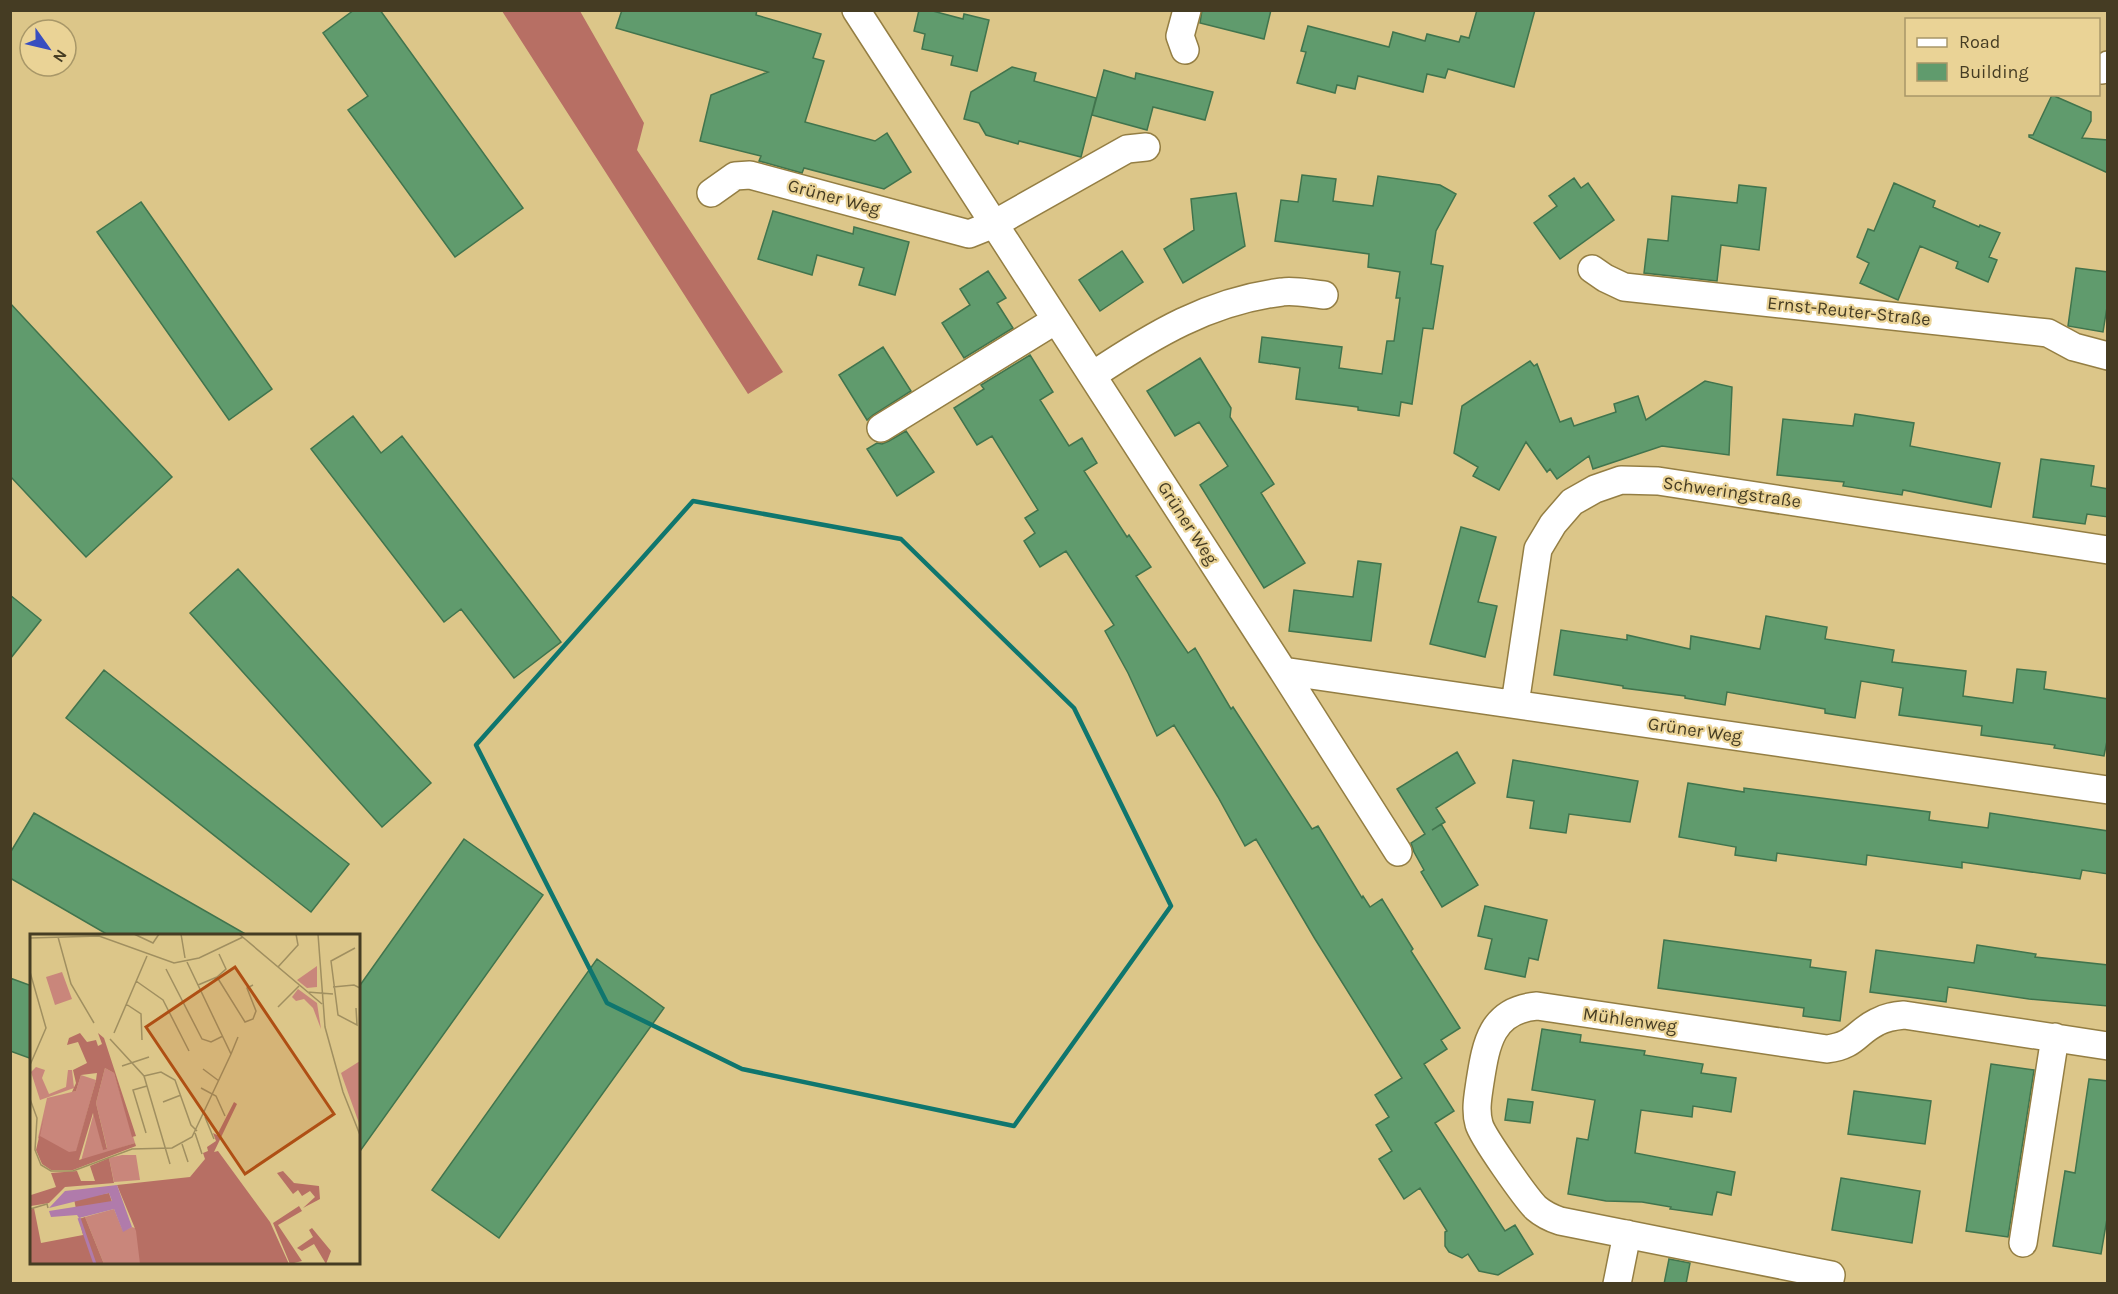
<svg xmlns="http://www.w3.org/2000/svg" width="2118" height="1294" font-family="Karla,sans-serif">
	<rect width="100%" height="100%" fill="#dcc689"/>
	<!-- forest -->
	<path fill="#b76f64" d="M502,11H580L644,123L637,150L783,372L748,394Z"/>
	<!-- building -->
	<path fill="#609b6d" stroke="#41744d" stroke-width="1.5" d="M354,10H380L523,208L455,257L348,110L368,96L323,33Z
		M622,10H757L756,15L821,34L813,58L824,61L805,122L875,141L887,133L911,172L884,189L804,168L802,173L759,161L761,156L700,141L711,95L768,72L616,28Z
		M919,10H929L963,19L964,14L989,20L977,71L951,65L953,56L922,49L925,34L914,31Z
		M1202,10H1271L1264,39L1200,23Z
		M1477,10H1535L1514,87L1448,69L1445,78L1427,74L1423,92L1358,76L1355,89L1337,85L1335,93L1297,83L1306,52L1301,51L1308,26L1389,47L1393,32L1425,41L1427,34L1459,42L1461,36L1469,38Z
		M1012,67L1036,73L1034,81L1096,98L1081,157L1019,141L1018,144L986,135L979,123L964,119L971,92Z
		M1104,70L1135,79L1136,73L1213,92L1205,120L1153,107L1147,130L1092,115Z
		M2052,95L2091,112V121L2082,138L2108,140V173L2029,137V135H2033Z
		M1302,175L1336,179L1333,201L1373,206L1378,176L1440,185L1456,194L1436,231L1431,264L1443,266L1433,329L1423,328L1412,404L1401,402L1399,416L1358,410V407L1296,399L1300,368L1259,362L1262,337L1342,347L1339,368L1382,374L1387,341H1394L1400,298H1396L1400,272L1368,267L1369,254L1275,241L1281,200L1298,202Z
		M1574,178L1581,188L1588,183L1614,220L1560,259L1534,223L1557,206L1549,196Z
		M1894,183L1935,201L1933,207L1979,227L1980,225L2000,233L1989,257L1997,260L1988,282L1956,268L1958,262L1920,246L1898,300L1860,283L1869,263L1857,257L1868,229L1874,231Z
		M1739,185L1766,188L1759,250L1721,245L1717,281L1644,273L1648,239L1668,241L1672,196L1737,203Z
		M1236,193L1245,246L1183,283L1164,249L1194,230L1191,199Z
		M141,202L272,389L229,420L97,232Z
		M773,211L853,234L854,227L909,242L895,295L859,285L864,268L817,255L812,275L758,259Z
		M1122,251L1143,282L1100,311L1079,280Z
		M2076,268L2108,272V301L2103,332L2068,326Z
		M988,271L1006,298L997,303L1013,328L964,358L942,323L970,305L960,289Z
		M10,303L172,477L86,557L10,476Z
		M883,347L911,391L873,415L867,420L839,375Z
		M1030,355L1053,392L1040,400L1069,446L1082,438L1097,463L1084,471L1127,537L1129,535L1151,567L1136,576L1188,653L1195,648L1231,709L1233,707L1312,829L1318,826L1362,898L1363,896L1370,907L1382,899L1413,949L1411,951L1460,1028L1441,1040L1447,1049L1424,1064L1454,1111L1435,1123L1505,1231L1515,1225L1533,1254L1498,1275L1479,1271L1468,1254L1462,1258L1449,1252L1445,1246V1232L1447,1231L1420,1188L1404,1199L1379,1159L1392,1151L1376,1125L1389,1117L1375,1095L1402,1078L1315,939L1256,839L1245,846L1218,797L1174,725L1157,736L1128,673L1105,631L1114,625L1066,551L1040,567L1024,541L1035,533L1025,518L1038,510L992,436L977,445L954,408L984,389L981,385Z
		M1200,358L1231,408L1230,417L1274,484L1261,493L1305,563L1264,588L1200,485L1228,466L1199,422L1175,436L1147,391Z
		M1530,361L1534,366L1537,364L1560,422L1571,418L1574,426L1616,412L1614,404L1638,396L1646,420L1705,381L1732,387L1729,455L1662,446L1593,469L1589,456L1557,479L1550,469L1547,472L1526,442L1499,490L1473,476L1478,467L1454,453L1462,406Z
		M1855,414L1914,423L1910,446L2000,463L1991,507L1903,490L1902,495L1843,486L1844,482L1777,475L1783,419L1853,426Z
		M353,416L381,453L402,436L561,642L514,678L461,609L444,622L311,449Z
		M906,431L934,472L897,496L867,449L877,443L882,444L889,441Z
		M2041,459L2094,466L2091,486L2108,489V517L2087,514L2085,524L2033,517Z
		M1461,527L1496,537L1478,602L1497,606L1485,657L1430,644Z
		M1358,561L1381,564L1371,641L1289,631L1294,590L1353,597Z
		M238,569L431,783L382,827L190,613Z
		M10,595L41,620L10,659Z
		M1766,616L1827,627L1825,639L1894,650L1892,662L1966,671L1963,696L2013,703L2017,669L2046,672L2044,689L2108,699V736L2104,756L2054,748L2055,745L1981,735L1982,726L1899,715L1903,688L1861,681L1855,718L1825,713V709L1727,692L1725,705L1685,698V696L1623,688V686L1554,675L1561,630L1627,640V635L1690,649L1691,636L1760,649Z
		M104,670L349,864L311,912L66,718Z
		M1457,752L1475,783L1436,808L1445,822L1432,830L1441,824L1478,885L1442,907L1421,872L1424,870L1414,852L1411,843L1425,834L1397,789Z
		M1513,760L1638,781L1630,822L1569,814L1566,833L1530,828L1534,801L1507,797Z
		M1688,783L1744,792V788L1930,812L1929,820L1988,828L1990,813L2108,831V874L2082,870L2080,879L1962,862V868L1867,855L1866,865L1777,853L1776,861L1735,855L1736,847L1679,837Z
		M34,813L249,936H110L10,878V853Z
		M464,839L543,895L358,1154V988Z
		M1485,906L1547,920L1538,960L1529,958L1525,977L1485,969L1492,939L1478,936Z
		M1664,940L1811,960L1810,967L1846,972L1840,1021L1803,1016L1804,1008L1658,988Z
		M1977,945L2036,954L2035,957L2108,965V1006L2029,999L1948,987L1946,1002L1870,992L1876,950L1974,963Z
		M597,959L664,1008L499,1238L432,1190Z
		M10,978L32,986V1059L10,1051Z
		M1542,1029L1581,1035L1580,1042L1645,1051L1644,1055L1703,1064L1701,1073L1736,1078L1731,1112L1693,1106L1692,1117L1641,1110L1635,1153L1735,1172L1731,1195L1717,1192L1712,1215L1670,1209L1671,1207L1642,1202L1606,1201L1568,1194L1577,1138L1588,1140L1595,1100L1532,1090Z
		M1991,1064L2034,1070L2008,1237L1966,1231Z
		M2089,1079L2108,1081V1213L2101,1254L2053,1246L2065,1171L2075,1173Z
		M1854,1091L1931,1101L1925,1144L1848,1134Z
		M1508,1099L1533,1102L1530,1123L1505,1120Z
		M1841,1178L1920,1191L1912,1243L1832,1230Z
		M1669,1259L1690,1263L1686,1284H1664Z"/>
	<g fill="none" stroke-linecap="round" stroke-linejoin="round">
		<defs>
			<path id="minor" d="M856,10L1283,671L2108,790
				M1185,50L1180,36L1187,10
				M2102,70L2108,65
				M711,193L735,176L750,175L969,234L994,224L1127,149L1146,147
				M1592,269L1605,278L1624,287L2048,333L2074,347L2108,356
				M1093,375C1153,335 1209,301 1282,292C1295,290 1311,294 1324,295
				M881,428L1056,320
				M1283,671L1398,852
				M1515,704L1538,549L1553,524L1572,502L1595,489L1621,480L1658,481L2108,550
				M2023,1243L2055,1037
				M1617,1284L1627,1234
				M1829,1284L1831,1275L1560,1221C1551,1218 1543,1214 1536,1208C1526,1198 1482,1136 1479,1124C1475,1110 1478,1096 1480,1082C1486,1044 1491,1010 1537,1006L1827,1049C1856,1045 1855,1033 1877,1022C1886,1017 1894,1016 1904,1015L2108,1046"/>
		</defs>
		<!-- minor casing -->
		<use href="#minor" stroke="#947e43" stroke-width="30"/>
		<!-- minor -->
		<use href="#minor" stroke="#fff" stroke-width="27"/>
	</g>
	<!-- marked area -->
	<path fill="none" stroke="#0f766e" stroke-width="4.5" stroke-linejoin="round" d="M693,501L901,539L1074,708L1171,906L1014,1126L742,1069L607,1003L476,745Z"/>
	<g text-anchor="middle" stroke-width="4.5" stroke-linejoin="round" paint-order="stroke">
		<!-- street labels -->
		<g font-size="18" fill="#453c23" stroke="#ead396">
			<text transform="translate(834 197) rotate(15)" y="6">Grüner Weg</text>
			<text transform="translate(1849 311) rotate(6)" y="6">Ernst-Reuter-Straße</text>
			<text transform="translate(1732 492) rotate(8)" y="6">Schweringstraße</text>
			<text transform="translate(1188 523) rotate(57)" y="6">Grüner Weg</text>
			<text transform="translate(1695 730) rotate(8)" y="6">Grüner Weg</text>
			<text transform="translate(1630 1020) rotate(8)" y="6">Mühlenweg</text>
		</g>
	</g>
	<!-- overview -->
	<g transform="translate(30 934)">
		<rect width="330" height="330" fill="#dcc689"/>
		<path d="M287,32V53L277,54L267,46ZM32,38L42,65L25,71L16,43ZM268,55L287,69L291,95L283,74L274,65L266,67L262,63ZM330,127V192L311,139ZM6,133L15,136L12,144L19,160L36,153L38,136H42L44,154L10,166L1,138ZM75,134L84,139L105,209L51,227L64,178L73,215L77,214L66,169ZM51,141L66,146L44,226L8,204L17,164L46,157ZM92,221H106L110,246L84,248L79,224ZM84,275L93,297L102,293L207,330H74L55,283Z" fill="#c9867b"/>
		<path d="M50,99L57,108L66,106L68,112L72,110L68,99L74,104L106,202L102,203L84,139L75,134L66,169L77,215L73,216L63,179L49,226L105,209L106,212L43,236H21L12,230L6,216L14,182L10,202L39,218L46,217L66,146L67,139L51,141L46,157L42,158L46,149L43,136L57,129L48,108L37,111L39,104ZM204,168L207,170L184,218L188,217L240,288L259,330H110L106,297L87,251L160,243L175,225L173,219L178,217L177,213L186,207L183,199L187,201ZM79,224L84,249L35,253L19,269L1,272V261L26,253L21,239L47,237L51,247H65L60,232ZM253,237L264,249L289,252L290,265L273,274L285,263L280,257L272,262L268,256L263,260L247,239ZM79,259L82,268L46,275L44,265ZM269,272L272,277L248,291L272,327L260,330L243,289ZM4,274L11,309L53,301L49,285L55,283L74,330H0V276ZM282,294L301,317L296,330L284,310L272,317L267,314L283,303L279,296Z" fill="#b76f64"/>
		<path d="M87,251L102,293L93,298L84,275L49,284L47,281L21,283L19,277L82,267L79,259L19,274L35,257Z" fill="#b07bab"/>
		<path fill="none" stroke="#b07bab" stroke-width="3" d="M49,284L65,330"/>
		<path fill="none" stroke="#a08f60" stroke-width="1.5" d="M104,0L123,9L129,0M151,0L155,24M209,0L292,70M288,0L295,93L313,158L330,201M28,3L41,50L64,89M0,4L69,2L144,29L169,24L213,3M325,14L301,27L308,81L327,91L326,74M248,33L268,11L266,0M136,35L172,105L181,108L193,102M0,38L16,94L0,131M187,43L196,35L189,20M106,47L133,66L159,117M168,51L187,43L215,88L223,85L226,77L217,54L223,51M303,53L324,51L330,54M277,58L303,60M96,70L111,80L112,106M248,73L269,52M84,99L117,22M80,105L114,142L140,230M201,120L208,103M92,132L119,123M173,135L189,147M114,142L131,138L145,146L161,191L167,197M171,154L186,162L195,182M0,165L7,184L5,216L11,231L21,237H43L102,215L142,214L162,203L201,120L157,28M133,168L151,161M175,183L184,205M116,199L103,156L117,152M165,199L172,220M152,210L158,228M0,275L17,270L18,274"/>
		<path fill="#af4f14" fill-opacity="0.15" stroke="#af4f14" stroke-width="3" d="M205,33L304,180L215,240L116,93Z"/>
		<rect width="330" height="330" fill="none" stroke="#453c23" stroke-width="3"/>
	</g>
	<!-- border -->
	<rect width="2118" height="1294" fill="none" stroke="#453c23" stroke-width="24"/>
	<!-- legend -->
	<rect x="1905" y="18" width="195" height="78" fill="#ead396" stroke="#a89768" stroke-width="1.5"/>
	<rect x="1917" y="38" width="30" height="9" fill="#ffffff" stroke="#a89768" stroke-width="1.5"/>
	<text x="1959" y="48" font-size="18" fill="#453c23">Road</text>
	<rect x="1917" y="63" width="30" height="18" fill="#609b6d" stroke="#a89768" stroke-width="1.5"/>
	<text x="1959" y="78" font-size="18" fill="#453c23">Building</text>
	<!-- north arrow -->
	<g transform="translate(48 48) rotate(124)"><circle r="28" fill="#ead396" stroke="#a89768" stroke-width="1.5"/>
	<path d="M0-4.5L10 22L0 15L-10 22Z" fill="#384ec0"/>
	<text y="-9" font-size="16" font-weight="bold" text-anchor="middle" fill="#453c23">N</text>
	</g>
</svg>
